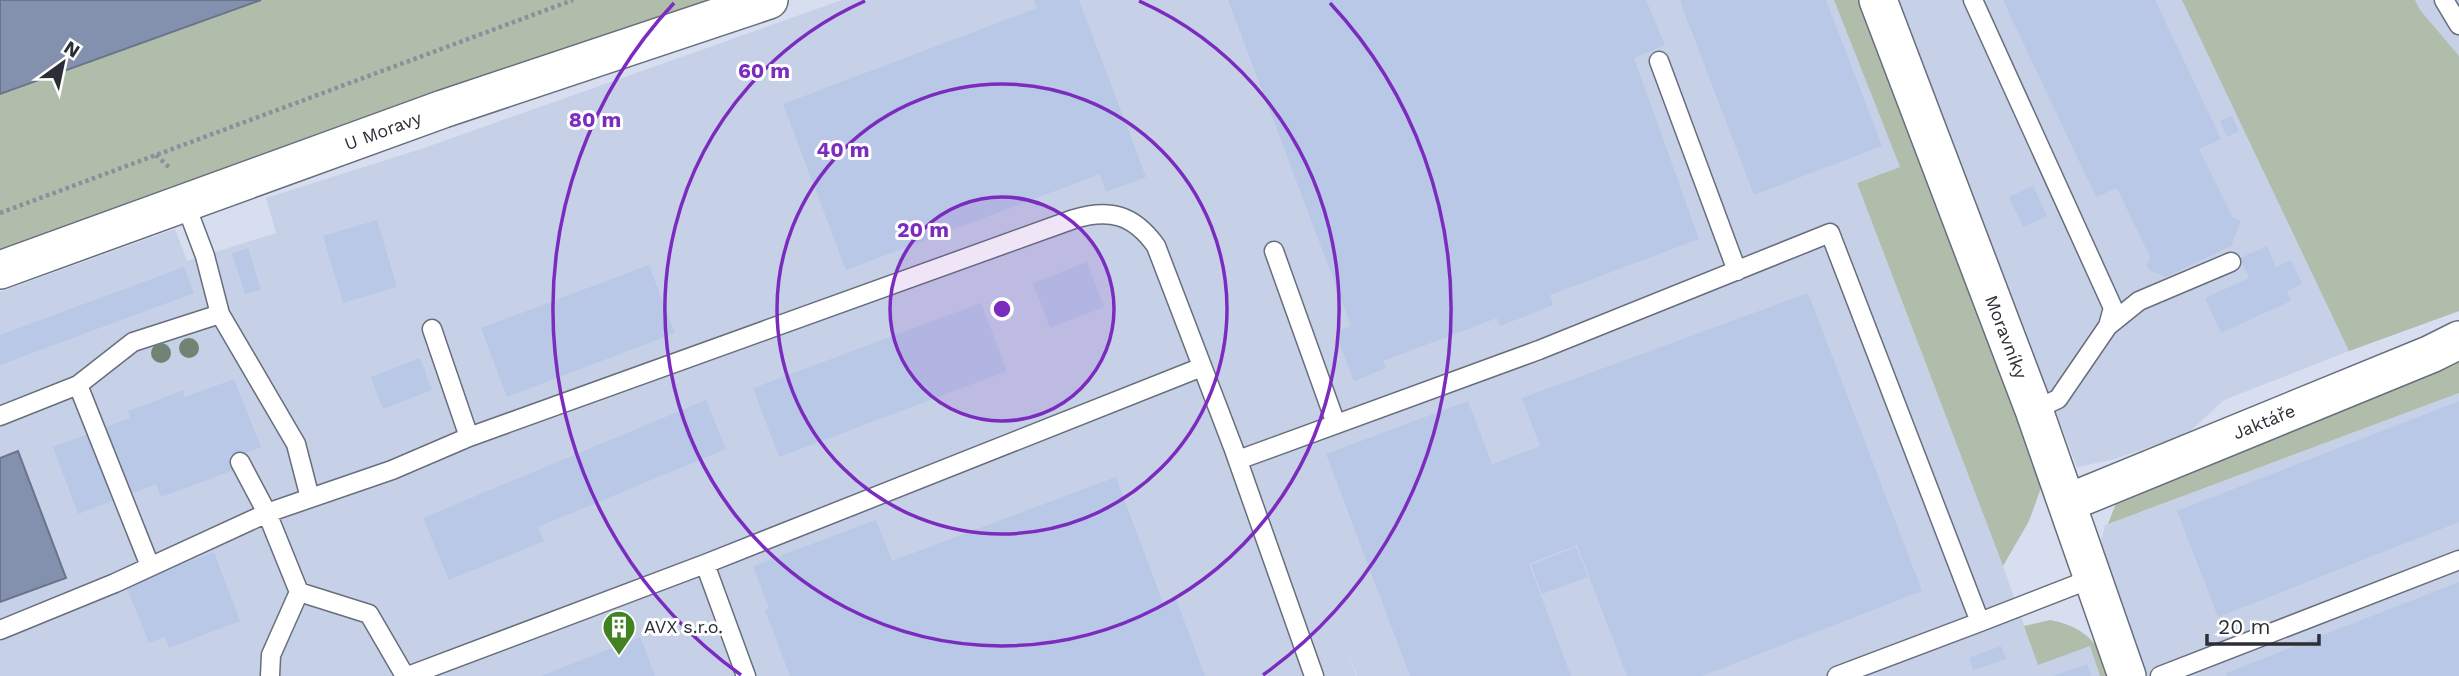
<svg xmlns="http://www.w3.org/2000/svg" width="2459" height="676" font-family="'Work Sans',sans-serif">
	<rect width="100%" height="100%" fill="#d7deef"/>
	<!-- built -->
	<path fill="#c6d0e7" d="M842,0H1834L1900,167L1857,183L2003,566L2038,664L2090,646L2100,676H1357L1347,650L1356,676H0V292L175,229L187,261L276,233L266,198L427,147Z
		M1898,0H2459V311L2349,351L2224,400L2187,434L2115,459L2077,467Z
		M2459,393V676H2147L2101,543L2105,525Z"/>
	<!-- green -->
	<path fill="#afbdaa" d="M261,0H735L0,261V94Z
		M1834,0H1863L2042,485L2029,521L2003,566L1857,183L1900,167Z
		M2182,0H2415L2420,10L2459,56V311L2349,351Z
		M2459,357V393L2108,524L2118,498Z
		M2050,620C2068,623 2088,632 2098,649C2103,656 2105,667 2107,676H2100L2090,646L2038,665L2024,626Z"/>
	<!-- water -->
	<path fill="#8491ae" stroke="#697389" stroke-width="2" d="M0,0H261L0,94Z
		M18,451L66,578L0,602V458Z"/>
	<!-- building -->
	<path fill="#bac8e7" d="M1034,0H1079L1146,177L1106,192L1100,174L846,270L783,104L1037,8Z
		M1228,0H1646L1665,45L1634,58L1699,239L1550,295L1553,305L1536,312L1500,326L1497,318L1383,361L1386,368L1354,381L1335,332L1351,326Z
		M1683,0H1826L1882,146L1754,195L1680,1Z
		M2003,0H2155L2221,139L2199,149L2233,218L2241,221L2231,246L2166,277L2149,270L2147,265L2150,257L2117,188L2096,197Z
		M2232,116L2239,131L2227,137L2220,121Z
		M2033,186L2047,216L2023,227L2009,197Z
		M377,220L397,287L343,303L323,236Z
		M2267,246L2276,267L2291,260L2302,284L2287,291L2291,301L2221,333L2205,298L2249,278L2240,258Z
		M248,248L261,290L245,294L232,253Z
		M1087,262L1104,307L1050,328L1033,283Z
		M649,265L675,333L507,397L481,328Z
		M184,267L194,293L0,365V335Z
		M1808,293L1922,591L1702,676H1627L1577,545L1529,564L1571,676H1410L1326,454L1468,401L1492,464H1493L1540,446L1522,398Z
		M981,303L1007,371L779,457L753,388Z
		M420,358L432,390L383,409L371,377Z
		M234,379L261,447L229,459L234,470L161,497L156,484L78,514L53,447L130,418L128,411L158,400L183,390L185,397Z
		M706,400L726,449L538,527L544,541L449,580L423,518Z
		M2459,401V522L2218,617L2177,511Z
		M1116,477L1163,603L1176,599L1205,676H790L765,610L769,608L753,566L876,520L892,561Z
		M1576,547L1588,577L1542,594L1531,565Z
		M214,552L240,621L169,648L165,637L149,643L126,586Z
		M2459,582V676H2227L2226,673Z
		M640,637L655,676H541Z
		M2001,646L2006,659L1973,670L1969,658Z
		M2087,664L2091,676H2053Z"/>
	<g fill="none" stroke-linecap="round" stroke-linejoin="round">
		<defs>
			<path id="lane" d="M1973,0L2113,308L2108,326L2058,399L2034,410
				M2444,0L2459,25
				M1659,61L1737,271
				M185,203L205,256L220,314
				M1274,251L1336,424
				M2108,326L2139,301L2231,262
				M432,329L469,437
				M78,385L150,566
				M0,416L78,385L133,342L220,314L296,444L310,498
				M1238,460L1539,350L1830,233L1980,622L1837,676
				M240,462L267,513L392,470L469,437L1074,219C1110,208 1134,215 1156,246L1233,447L1314,676
				M705,564L746,676
				M299,592L369,614L405,676
				M1980,622L2093,578
				M0,630L115,583L267,513L299,592L271,655L270,676
				M408,676L705,564L1202,367
				M2160,676L2459,560"/>
			<path id="street" d="M1878,0L2034,410L2127,676
				M0,270L443,109L769,0
				M2067,503L2431,354L2459,340"/>
		</defs>
		<!-- lane casing -->
		<use href="#lane" stroke="#676e7c" stroke-width="21"/>
		<!-- street casing -->
		<use href="#street" stroke="#676e7c" stroke-width="40"/>
		<!-- path -->
		<path stroke="#898f9b" stroke-width="4.5" stroke-dasharray="3.5 3.5" stroke-linecap="butt" d="M156,155L171,169
			M0,213L573,0"/>
		<!-- lane -->
		<use href="#lane" stroke="#fff" stroke-width="18"/>
		<!-- street -->
		<use href="#street" stroke="#fff" stroke-width="37"/>
	</g>
	<!-- trees -->
	<g fill="#708374">
		<circle cx="189" cy="348" r="10"/>
		<circle cx="161" cy="353" r="10"/>
	</g>
	<!-- distance rings -->
	<circle cx="1002" cy="309" r="112" fill="#7b2cbf" fill-opacity=".12"/>
	<g fill="none" stroke="#7b2cbf" stroke-width="3.5">
		<circle cx="1002" cy="309" r="112"/>
		<circle cx="1002" cy="309" r="225"/>
		<path d="M1139 1A337 337 0 1 1 865 1"/>
		<path d="M741 675A449 449 0 0 1 674 3M1330 3A449 449 0 0 1 1263 675"/>
	</g>
	<!-- icons -->
	<defs>
		<symbol id="building-pin" viewBox="-11 -11 22 30"><path d="M0 17L-7.5 6A9.5 9.5 0 1 1 7.5 6Z" fill="#428222" stroke="#fff"/><path d="M-4-6H4V6H1V3H-1V6H-4ZM-2.5-4.3h1.7v1.8h-1.7ZM.8-4.3h1.7v1.8H.8ZM-2.5-1h1.7V.8h-1.7ZM.8-1h1.7V.8H.8Z" fill="#fff"/></symbol>
	</defs>
	<g fill-rule="evenodd">
		<use href="#building-pin" x="600" y="608" width="38" height="52"/>
	</g>
	<g text-anchor="middle" stroke-width="6" stroke-linejoin="round" paint-order="stroke">
		<!-- street labels -->
		<g font-size="18" fill="#2b2e34" stroke="#fff">
			<text transform="translate(383 131) rotate(-20)" y="6">U Moravy</text>
			<text transform="translate(2006 337) rotate(69)" y="6">Moravníky</text>
			<text transform="translate(2264 422) rotate(-22)" y="6">Jaktáře</text>
		</g>
		<!-- poi labels -->
		<g font-size="18" fill="#2b2e34" stroke="#fff" text-anchor="start">
			<text x="644" y="633">AVX s.r.o.</text>
		</g>
	</g>
	<circle cx="1002" cy="309" r="10" fill="#7b2cbf" stroke="#fff" stroke-width="3.5"/>
	<g font-size="21" text-anchor="middle" font-weight="bold" fill="#7b2cbf" stroke="#fff" stroke-width="6" stroke-linejoin="round" paint-order="stroke">
		<text x="764" y="78">60 m</text>
		<text x="595" y="127">80 m</text>
		<text x="843" y="157">40 m</text>
		<text x="923" y="237">20 m</text>
	</g>
	<!-- north arrow -->
	<g transform="translate(63 63) rotate(33)" stroke="#ffffff" stroke-width="5" paint-order="stroke">
	<path d="M0-5L12 26L0 18L-12 26Z" fill="#2b2e34"/>
	<text y="-10" font-size="19" font-weight="bold" text-anchor="middle" fill="#2b2e34">N</text>
	</g>
	<!-- scale -->
	<path d="M2207 634v10h112v-10" fill="none" stroke="#2b2e34" stroke-width="3.5"/>
	<text x="2218" y="634" font-size="21" fill="#2b2e34" stroke="#ffffff" stroke-width="5" paint-order="stroke">20 m</text>
</svg>
